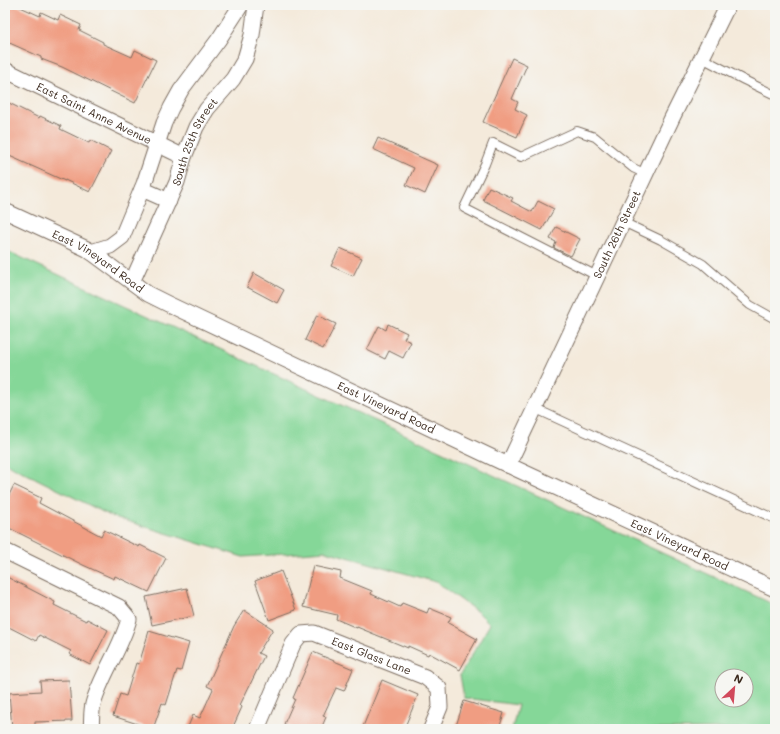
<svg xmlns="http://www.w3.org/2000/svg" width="780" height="734" font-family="Mali,sans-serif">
	<rect width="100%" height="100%" fill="#f6f6f2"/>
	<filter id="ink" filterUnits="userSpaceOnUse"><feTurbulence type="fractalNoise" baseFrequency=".025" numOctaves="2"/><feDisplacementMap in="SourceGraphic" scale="8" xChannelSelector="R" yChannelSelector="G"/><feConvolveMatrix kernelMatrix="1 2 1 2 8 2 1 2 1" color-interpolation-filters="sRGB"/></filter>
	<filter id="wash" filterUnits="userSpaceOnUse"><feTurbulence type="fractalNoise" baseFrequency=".012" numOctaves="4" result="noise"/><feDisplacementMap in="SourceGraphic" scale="16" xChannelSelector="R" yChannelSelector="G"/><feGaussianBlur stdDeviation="0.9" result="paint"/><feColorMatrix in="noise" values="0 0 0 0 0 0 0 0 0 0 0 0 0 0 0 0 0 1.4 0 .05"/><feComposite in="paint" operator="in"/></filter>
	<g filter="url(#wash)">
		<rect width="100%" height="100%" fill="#f4eadb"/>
		<!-- green -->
		<path fill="#85d798" stroke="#60805b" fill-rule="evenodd" d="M5,250L775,605V729H512L518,705L464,698L460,675L490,624L479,613L436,582L326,551L243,557L111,516L5,463ZM722,676H746V700H722Z"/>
		<g id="blocks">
			<!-- building -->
			<path fill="#f09d82" d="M5,5H16L40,16L41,12L58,20L60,15L81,25L79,30L103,42V44L132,57L135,50L156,60L135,103L62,67L41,59V57L5,41Z
				M512,58L527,65L512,99L518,102L515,109L527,115L517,137L483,122Z
				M5,101L39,118L40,116L61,126L60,129L89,143L90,140L111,151L90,192L65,180V181L5,154Z
				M378,138L438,165L425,194L406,185L414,168L373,149Z
				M489,187L513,198L511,201L532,212L538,201L554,209L542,230L483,200Z
				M556,227L580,239L571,256L554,248L556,242L550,239Z
				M340,248L362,258L353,276L331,266Z
				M254,273L284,290L277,303L247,287Z
				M317,315L336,324L323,349L305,340Z
				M388,324L407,333L404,339L411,342L403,358L389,351L385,359L367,350L379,326L386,330Z
				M14,485L41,498L39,503L101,536L104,530L139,547L140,545L166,558L149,592L115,576L114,579L83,565L5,526V503Z
				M313,566L341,572L340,578L372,591L371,594L400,607L402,603L427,613L429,608L451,617L448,623L477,639L460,670L429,653L428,655L408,646V648L357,627V628L336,619L337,615L303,607Z
				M281,571L296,610L269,620L255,581Z
				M5,576L55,602L54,605L86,621L87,619L108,630L90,665L69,654L71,651L39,635L36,641L5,625Z
				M187,588L194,616L152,625L146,597Z
				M244,610L273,629L258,653L264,656L240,705L242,707L232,729H187L193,715L200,718L213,689L207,686L234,626Z
				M149,631L189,643L181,671L177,670L166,705L162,703L153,729L113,716L120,694L126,696L136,663L139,664Z
				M313,652L353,669L344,691L336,688L323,716L326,717L321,729H295L284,724L295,699L293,698Z
				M69,680L72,721L35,722V726L12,728L9,693L41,691L40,681Z
				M382,680L418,695L404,729H362Z
				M464,701L504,713L499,729H455Z"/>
		</g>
	</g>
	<g filter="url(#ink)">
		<use href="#blocks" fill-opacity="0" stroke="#7c6d60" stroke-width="1"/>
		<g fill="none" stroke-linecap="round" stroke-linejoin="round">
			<defs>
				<path id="lane" d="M702,58L744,80L775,95
					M623,222L661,240L703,264L750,305L775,319
					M597,276L464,208L485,164L493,143L521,157L577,131L595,137L633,168L646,174
					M534,408L775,519"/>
				<g id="street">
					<path id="s1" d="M5,70L184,157"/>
					<path d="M142,189L169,201"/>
					<path id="s2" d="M5,211L87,249L148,294L168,304L508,465L775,589"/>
					<path d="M91,252L110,246L122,237L144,184L164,123L171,108L181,90L219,39L241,5"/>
					<path id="s3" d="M132,282L177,182L184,157L196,127L207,109L233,79L245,59L252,35L256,5"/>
					<path id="s4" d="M508,465L672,118L728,5"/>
					<path d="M5,551L119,607L129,619C121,649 101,675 93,704C91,712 92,721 91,729"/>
					<path id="s5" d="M257,729L293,644L301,634L314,633L425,677L439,688L440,707L431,729"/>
				</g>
			</defs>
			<!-- lane casing -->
			<use href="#lane" stroke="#7c6d60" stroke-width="10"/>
			<!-- street casing -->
			<use href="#street" stroke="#7c6d60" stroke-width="17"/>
			<!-- lane -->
			<use href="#lane" stroke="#fff" stroke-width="8"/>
			<!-- street -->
			<use href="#street" stroke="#fff" stroke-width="15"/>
		</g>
	</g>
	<g text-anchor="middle" stroke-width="4" stroke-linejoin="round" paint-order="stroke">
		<!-- street labels -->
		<g font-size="11" fill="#3b2a1e" stroke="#f6f6f2">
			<text dy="4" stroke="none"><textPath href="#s1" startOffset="99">East Saint Anne Avenue</textPath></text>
			<text dy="4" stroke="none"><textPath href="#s3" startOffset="154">South 25th Street</textPath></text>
			<text dy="4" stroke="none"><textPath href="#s4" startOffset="255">South 26th Street</textPath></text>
			<text dy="4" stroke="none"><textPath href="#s2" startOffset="106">East Vineyard Road</textPath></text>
			<text dy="4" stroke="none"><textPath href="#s2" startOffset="430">East Vineyard Road</textPath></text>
			<text dy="4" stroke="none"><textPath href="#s2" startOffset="754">East Vineyard Road</textPath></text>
			<text dy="4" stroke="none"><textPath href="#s5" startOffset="180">East Glass Lane</textPath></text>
		</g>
	</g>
	<!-- margin -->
	<rect width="780" height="734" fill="none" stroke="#f6f6f2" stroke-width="20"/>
	<!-- north arrow -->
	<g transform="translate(734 688) rotate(26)"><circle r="19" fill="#f6f6f2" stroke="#aba49d"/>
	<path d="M0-3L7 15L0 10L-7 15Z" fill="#d1495b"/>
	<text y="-6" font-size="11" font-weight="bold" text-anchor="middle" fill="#3b2a1e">N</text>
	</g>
</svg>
